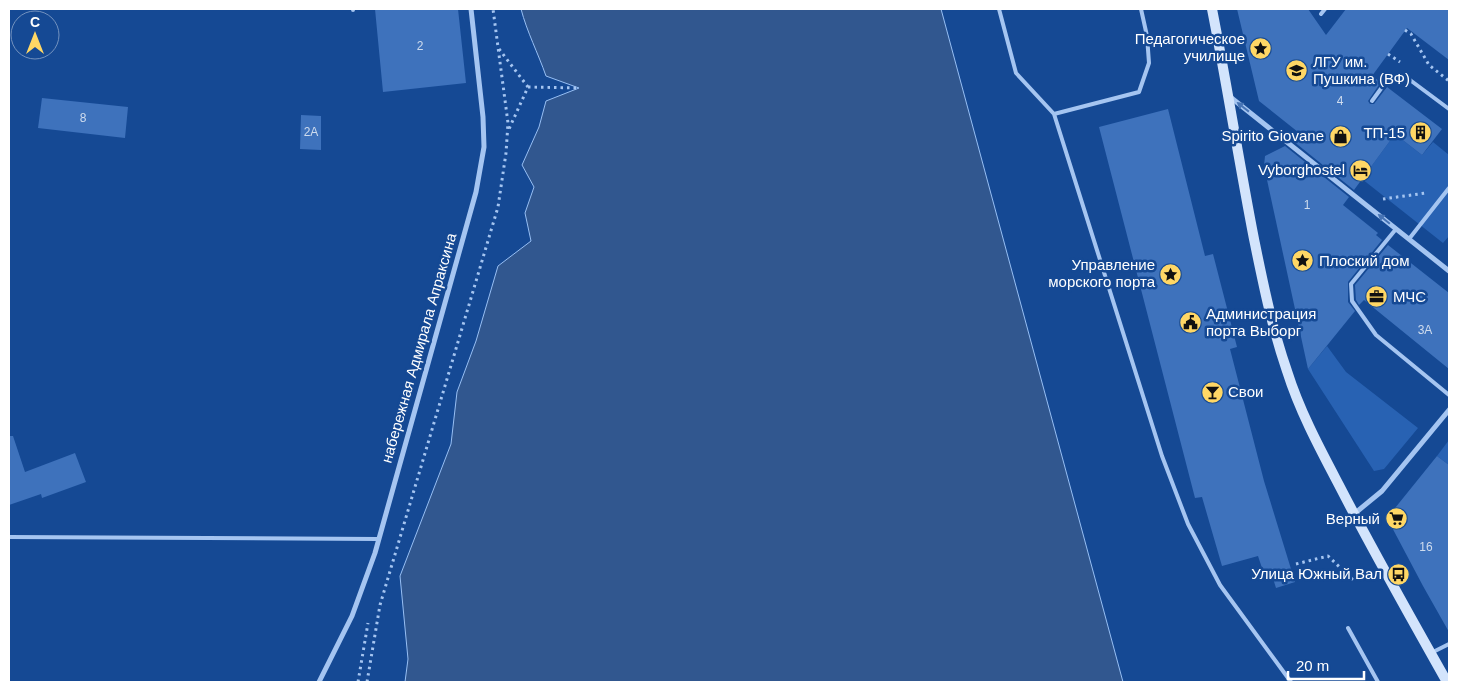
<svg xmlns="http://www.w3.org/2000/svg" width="1458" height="691" font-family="Arial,sans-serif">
	<rect width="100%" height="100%" fill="#154994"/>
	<!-- green -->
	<path fill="#2862b3" d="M1395,134L1422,155L1433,142L1449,155V236L1443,243L1362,179Z
		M1327,346L1346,372L1418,428L1384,469L1374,471L1308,369Z
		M1449,440V465L1437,456Z"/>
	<!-- water -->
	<path fill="#31578f" stroke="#97bff4" d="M521,9H941L1123,682H405L408,659L400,576L451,444L457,392L476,341L498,266L531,241L525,213L534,187L522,165L539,127L546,101L579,88L546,76C538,53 527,32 521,9Z"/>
	<!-- building -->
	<path fill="#3e72bc" d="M375,9H458L466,83L383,92Z
		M1237,9H1308L1326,35L1346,9H1449V60L1407,28L1372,76L1381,82L1368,101L1370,104H1374L1387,87L1442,129L1422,155L1395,134L1354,190L1293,141L1303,136L1259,101Z
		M42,98L128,107L125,138L38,128Z
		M1168,109L1205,256L1213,254L1237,347L1230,349L1264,481L1295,582L1276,588L1271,572L1264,574L1258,556L1222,566L1202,497L1195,498L1099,127Z
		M301,115L321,116V150L300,149Z
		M1285,146L1349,197L1343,205L1378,233L1376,235L1382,240L1348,282V302L1355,311L1308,369L1264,166L1265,156Z
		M1388,245L1449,293V369L1364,300L1359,305L1356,300L1355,285Z
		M9,436H13L25,472L75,453L86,482L42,498L41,494L9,505Z
		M1437,456L1449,465V632L1423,586L1387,518Z"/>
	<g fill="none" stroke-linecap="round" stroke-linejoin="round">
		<!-- path -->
		<path stroke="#a5c5f1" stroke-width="3" stroke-dasharray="2.5 4" stroke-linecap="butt" d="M1405,30L1411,34L1429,65L1449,81
			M499,49L528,87L509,129
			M1388,54L1400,62
			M528,87L580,88
			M1383,199L1426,193
			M1296,564L1328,556L1353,580
			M358,682L368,623
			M367,682L380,605L498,207L506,153L508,123L493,9"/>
		<!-- lane -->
		<path stroke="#a5c5f1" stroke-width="4" d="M353,9V10
			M999,9L1016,73L1054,114L1162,456L1188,524L1220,585L1291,682
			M1321,14L1325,9
			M1372,101L1388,79L1406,77L1449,109
			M1054,114L1139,92L1149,63L1147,36L1141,9
			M1396,229L1351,284L1352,301L1376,335L1449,395
			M1409,239L1449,188
			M9,537L378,539
			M1348,628L1378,682
			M1431,653L1449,644"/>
		<!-- street -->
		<path stroke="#a5c5f1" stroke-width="5" d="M1229,96L1449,271
			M1354,514L1382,491L1449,410
			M319,682L352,616L375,553L476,192L484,147L483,117L471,9"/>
		<!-- secondary -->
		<path stroke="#d3e4fc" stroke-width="10" d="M1212,9C1227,85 1239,162 1254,239C1263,283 1272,328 1287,371C1300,412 1320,449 1340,487C1374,553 1411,618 1447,682"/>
	</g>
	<!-- one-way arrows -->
	<defs><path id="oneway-solid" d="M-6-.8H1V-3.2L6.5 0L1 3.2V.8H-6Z" transform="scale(1.25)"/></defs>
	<g fill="#4774b5">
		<use href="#oneway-solid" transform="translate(1243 107) rotate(-142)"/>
		<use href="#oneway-solid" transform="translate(1384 219) rotate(-141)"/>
	</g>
	<!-- icons -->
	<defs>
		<symbol id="sight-disc" viewBox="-11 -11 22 22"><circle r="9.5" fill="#ffd765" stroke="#154994"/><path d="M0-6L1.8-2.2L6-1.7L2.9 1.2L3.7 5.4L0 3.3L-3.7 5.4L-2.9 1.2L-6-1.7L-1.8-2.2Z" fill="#111"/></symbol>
		<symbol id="university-disc" viewBox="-11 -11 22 22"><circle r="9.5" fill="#ffd765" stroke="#154994"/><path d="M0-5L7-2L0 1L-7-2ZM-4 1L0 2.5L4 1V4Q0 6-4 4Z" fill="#111"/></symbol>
		<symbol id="building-disc" viewBox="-11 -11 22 22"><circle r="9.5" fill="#ffd765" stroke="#154994"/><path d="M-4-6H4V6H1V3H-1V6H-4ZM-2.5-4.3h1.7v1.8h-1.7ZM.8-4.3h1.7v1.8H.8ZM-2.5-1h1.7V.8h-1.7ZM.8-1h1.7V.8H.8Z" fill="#111"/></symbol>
		<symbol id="shop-disc" viewBox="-11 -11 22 22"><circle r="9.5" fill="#ffd765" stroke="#154994"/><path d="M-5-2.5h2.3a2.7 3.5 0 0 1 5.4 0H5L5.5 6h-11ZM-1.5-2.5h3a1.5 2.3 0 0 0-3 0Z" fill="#111"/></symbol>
		<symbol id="hotel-disc" viewBox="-11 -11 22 22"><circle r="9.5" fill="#ffd765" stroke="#154994"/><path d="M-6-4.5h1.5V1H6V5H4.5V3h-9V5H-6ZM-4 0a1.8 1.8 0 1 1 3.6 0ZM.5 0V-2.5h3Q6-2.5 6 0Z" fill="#111"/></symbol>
		<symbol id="office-disc" viewBox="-11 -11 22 22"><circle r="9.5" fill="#ffd765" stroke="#154994"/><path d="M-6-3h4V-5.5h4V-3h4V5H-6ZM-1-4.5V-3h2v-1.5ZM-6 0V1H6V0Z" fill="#111"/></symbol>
		<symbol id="civic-disc" viewBox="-11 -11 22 22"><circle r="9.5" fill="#ffd765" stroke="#154994"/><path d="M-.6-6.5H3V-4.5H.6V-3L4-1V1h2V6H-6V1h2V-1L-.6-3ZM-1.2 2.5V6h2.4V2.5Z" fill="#111"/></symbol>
		<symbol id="bar-disc" viewBox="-11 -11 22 22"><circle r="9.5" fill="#ffd765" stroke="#154994"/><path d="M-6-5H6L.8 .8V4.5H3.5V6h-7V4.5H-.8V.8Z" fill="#111"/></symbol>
		<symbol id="supermarket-disc" viewBox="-11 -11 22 22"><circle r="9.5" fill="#ffd765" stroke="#154994"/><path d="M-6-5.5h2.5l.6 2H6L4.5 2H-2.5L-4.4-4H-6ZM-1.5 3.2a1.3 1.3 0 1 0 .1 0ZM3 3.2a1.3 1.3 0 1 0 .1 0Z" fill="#111"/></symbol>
		<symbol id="bus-disc" viewBox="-11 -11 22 22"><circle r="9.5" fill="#ffd765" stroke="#154994"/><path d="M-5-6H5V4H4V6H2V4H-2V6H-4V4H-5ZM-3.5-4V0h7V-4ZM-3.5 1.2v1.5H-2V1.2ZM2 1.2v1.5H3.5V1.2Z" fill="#111"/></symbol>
	</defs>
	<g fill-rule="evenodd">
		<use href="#sight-disc" x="1248" y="36" width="25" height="25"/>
		<use href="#university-disc" x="1284" y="58" width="25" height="25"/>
		<use href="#building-disc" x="1408" y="120" width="25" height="25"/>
		<use href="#shop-disc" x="1328" y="124" width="25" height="25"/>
		<use href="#hotel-disc" x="1348" y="158" width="25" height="25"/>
		<use href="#sight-disc" x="1290" y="248" width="25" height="25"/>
		<use href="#sight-disc" x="1158" y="262" width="25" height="25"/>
		<use href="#office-disc" x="1364" y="284" width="25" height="25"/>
		<use href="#civic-disc" x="1178" y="310" width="25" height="25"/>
		<use href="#bar-disc" x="1200" y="380" width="25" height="25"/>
		<use href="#supermarket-disc" x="1384" y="506" width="25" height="25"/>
		<use href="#bus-disc" x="1386" y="562" width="25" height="25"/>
	</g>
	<g text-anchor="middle" stroke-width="5" stroke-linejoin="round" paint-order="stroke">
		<!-- number labels -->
		<g font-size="12" fill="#cfdcee">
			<text x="420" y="50">2</text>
			<text x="1340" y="105">4</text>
			<text x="83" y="122">8</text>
			<text x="311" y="136">2А</text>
			<text x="1307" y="209">1</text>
			<text x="1425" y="334">3А</text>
			<text x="1426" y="551">16</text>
		</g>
		<!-- poi labels -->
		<g font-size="15" fill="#fff" stroke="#154994" text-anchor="end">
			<text x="1245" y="44">Педагогическое<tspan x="1245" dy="17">училище</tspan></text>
			<text x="1313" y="67" text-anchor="start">ЛГУ им.<tspan x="1313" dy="17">Пушкина (ВФ)</tspan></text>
			<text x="1405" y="138">ТП-15</text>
			<text x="1324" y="141">Spirito Giovane</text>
			<text x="1345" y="175">Vyborghostel</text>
			<text x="1319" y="266" text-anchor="start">Плоский дом</text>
			<text x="1155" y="270">Управление<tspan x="1155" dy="17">морского порта</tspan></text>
			<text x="1393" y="302" text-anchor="start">МЧС</text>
			<text x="1206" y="319" text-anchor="start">Администрация<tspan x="1206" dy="17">порта Выборг</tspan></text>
			<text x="1228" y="397" text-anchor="start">Свои</text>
			<text x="1380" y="524">Верный</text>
			<text x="1382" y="579">Улица Южный Вал</text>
		</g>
		<!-- street labels -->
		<g font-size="15" fill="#fff" stroke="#154994">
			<text transform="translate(419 348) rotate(-74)" y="5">набережная Адмирала Апраксина</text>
		</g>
	</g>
	<!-- border -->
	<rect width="1458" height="691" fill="none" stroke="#ffffff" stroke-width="20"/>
	<!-- north arrow -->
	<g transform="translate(35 35)"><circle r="24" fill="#154994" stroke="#7392bf"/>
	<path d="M0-4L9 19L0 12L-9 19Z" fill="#ffd765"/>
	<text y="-8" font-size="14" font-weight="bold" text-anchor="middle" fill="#ffffff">С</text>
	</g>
	<!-- scale -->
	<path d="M1288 671v8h76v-8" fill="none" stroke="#ffffff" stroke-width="2.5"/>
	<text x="1296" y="671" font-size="15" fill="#ffffff" stroke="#154994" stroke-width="4" paint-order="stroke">20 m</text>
</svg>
